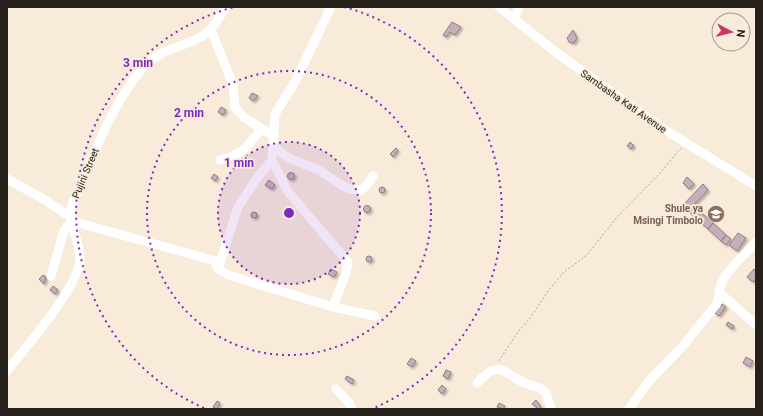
<svg xmlns="http://www.w3.org/2000/svg" width="763" height="416" font-family="Roboto,sans-serif">
	<defs>
		<filter id="shadow"><feDropShadow dx="2" dy="2" stdDeviation="1" flood-color="#0004"/></filter>
	</defs>
	<rect width="100%" height="100%" fill="#f8ebda"/>
	<!-- building -->
	<path fill="#c5b0ba" stroke="#8e7b84" filter="url(#shadow)" d="M452,22L461,27L455,35L450,32L446,37L443,35Z
		M573,30L577,38L574,43L569,42L567,38Z
		M252,93L258,96L253,101L249,98Z
		M221,107L226,110L223,115L218,112Z
		M630,142L634,146L631,149L627,146Z
		M396,148L398,150L393,157L390,154Z
		M287.5 176a3.5 3.5 0 1 1 7 0a3.5 3.5 0 1 1-7 0Z
		M214,174L218,177L215,181L211,178Z
		M687,177L694,184L689,189L683,183Z
		M269,180L275,185L272,189L265,185Z
		M703,184L708,190L688,211L682,206Z
		M379 190a3 3 0 1 1 6 0a3 3 0 1 1-6 0Z
		M363.5 209a3.5 3.5 0 1 1 7 0a3.5 3.5 0 1 1-7 0Z
		M695,207L713,223L708,229L690,213Z
		M251 215a3 3 0 1 1 6 0a3 3 0 1 1-6 0Z
		M713,223L726,235L721,241L708,229Z
		M738,233L746,238L737,251L729,245Z
		M726,235L731,239L726,245L721,241Z
		M366 259a3 3 0 1 1 6 0a3 3 0 1 1-6 0Z
		M331,269L337,272L334,277L328,274Z
		M754,269L756,271V278L753,282L747,277Z
		M43,275L46,277L44,284L39,279Z
		M53,286L58,290L55,294L50,290Z
		M722,304L726,307L719,316L715,313Z
		M728,322L734,326L732,329L726,325Z
		M746,357L753,361L750,367L743,363Z
		M411,358L416,361L412,367L407,364Z
		M446,370L451,372L448,379L443,376Z
		M347,376L354,380L352,384L345,379Z
		M442,385L446,389L442,394L438,390Z
		M536,400L541,407L539,409L532,404Z
		M217,401L220,403L217,409L213,407Z
		M499,403L505,406L503,409L497,407Z"/>
	<g fill="none" stroke-linecap="round" stroke-linejoin="round">
		<!-- path -->
		<path stroke="#b0a699" stroke-width="1" stroke-dasharray="2 2" stroke-linecap="butt" d="M499,361L517,333L531,317L548,291L564,272L587,255L618,216L660,173L681,148"/>
		<!-- minor -->
		<path stroke="#fff" stroke-width="9" d="M499,7L557,53L662,128L756,186
			M514,18L519,7
			M211,30L233,85L235,108L244,117L274,137
			M274,146C287,161 303,162 320,171C335,179 342,191 361,190L367,185L373,176
			M220,160C243,154 247,147 261,129
			M272,160L288,192L348,262L346,273L333,307
			M7,179L42,198L69,216
			M218,269L238,207L257,178L272,160L275,114L295,82L331,7
			M51,276L64,231L72,221L215,261L218,269L228,275L333,307L375,316
			M720,293L756,325
			M7,371C25,348 80,286 80,258C80,241 68,224 71,207C74,198 79,189 83,179C97,145 125,77 156,57C172,46 196,44 210,30C217,23 221,14 226,7
			M477,383C501,358 502,373 525,383C531,386 540,386 545,392C548,396 549,404 551,409
			M336,389L350,404L352,409
			M629,409L649,381L682,347L716,305C721,296 718,290 721,284C728,268 745,255 756,242"/>
	</g>
	<!-- distance rings -->
	<circle cx="289" cy="213" r="71" fill="#7b2cbf" fill-opacity=".12"/>
	<g fill="none" stroke="#7b2cbf" stroke-width="2" stroke-dasharray="2 4">
		<circle cx="289" cy="213" r="71"/>
		<circle cx="289" cy="213" r="142"/>
		<path d="M204 408A213 213 0 0 1 234 7M344 7A213 213 0 0 1 374 408"/>
	</g>
	<!-- icons -->
	<defs>
		<symbol id="school-disc" viewBox="-11 -11 22 22"><circle r="9.5" fill="#8d6e63" stroke="#f8ebda"/><path d="M0-5L7-2L0 1L-7-2ZM-4 1L0 2.5L4 1V4Q0 6-4 4Z" fill="#fff"/></symbol>
	</defs>
	<g fill-rule="evenodd">
		<use href="#school-disc" x="706" y="204" width="20" height="20"/>
	</g>
	<g text-anchor="middle" stroke-width="3.5" stroke-linejoin="round" paint-order="stroke">
		<!-- street labels -->
		<g font-size="10" fill="#25201a" stroke="#f8ebda">
			<text transform="translate(624 101) rotate(35)" y="4">Sambasha Kati Avenue</text>
			<text transform="translate(85 173) rotate(-67)" y="4">Pujini Street</text>
		</g>
		<!-- education labels -->
		<g font-size="10" font-weight="bold" fill="#785e54" stroke="#f8ebda" text-anchor="end">
			<text x="703" y="212">Shule ya<tspan x="703" dy="12">Msingi Timbolo</tspan></text>
		</g>
	</g>
	<circle cx="289" cy="213" r="6" fill="#7b2cbf" stroke="#f8ebda" stroke-width="2"/>
	<g font-size="12" text-anchor="middle" font-weight="bold" fill="#7b2cbf" stroke="#f8ebda" stroke-width="3.5" stroke-linejoin="round" paint-order="stroke">
		<text x="138" y="67">3 min</text>
		<text x="189" y="117">2 min</text>
		<text x="239" y="167">1 min</text>
	</g>
	<!-- border -->
	<rect width="763" height="416" fill="none" stroke="#25201a" stroke-width="16"/>
	<!-- north arrow -->
	<g transform="translate(731 32) rotate(97)"><circle r="19" fill="#f8ebda" stroke="#a49a8d"/>
	<path d="M0-3L7 15L0 10L-7 15Z" fill="#c63966"/>
	<text y="-6" font-size="11" font-weight="bold" text-anchor="middle" fill="#25201a">N</text>
	</g>
</svg>
